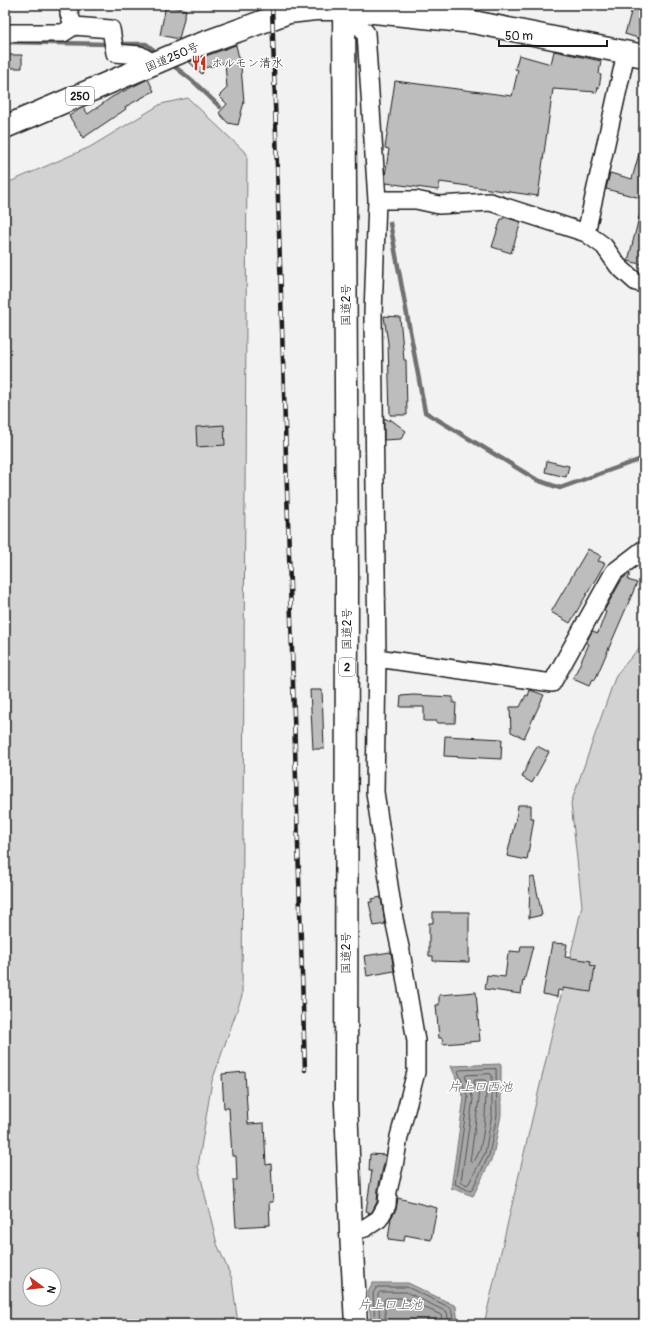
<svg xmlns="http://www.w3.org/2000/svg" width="649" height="1329" font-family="Pangolin,'Klee One',sans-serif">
	<rect width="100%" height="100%" fill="#f2f2f2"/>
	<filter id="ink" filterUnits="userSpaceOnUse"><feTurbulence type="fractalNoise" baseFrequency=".025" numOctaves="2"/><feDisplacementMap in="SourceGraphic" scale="8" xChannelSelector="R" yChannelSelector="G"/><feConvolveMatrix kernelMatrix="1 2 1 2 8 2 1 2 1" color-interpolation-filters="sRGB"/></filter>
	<g filter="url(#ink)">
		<!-- green -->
		<path fill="#d2d2d2" stroke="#777" fill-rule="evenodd" d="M188,98L247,154L242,996L212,1081L198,1166L217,1244L232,1279L238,1324H5V184L90,147L161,104ZM30,1275H54V1299H30Z
			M644,642V1324H484L582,906L571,803L616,675Z"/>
		<!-- water -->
		<path fill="#a8a8a8" stroke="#707070" d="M501,1064V1115L493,1156L473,1196L451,1188L464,1098L451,1066Z
			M373,1283H408L456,1306L458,1324H371L368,1292Z"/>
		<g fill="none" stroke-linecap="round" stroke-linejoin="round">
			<!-- shore -->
			<path stroke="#545454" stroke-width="1" d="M496,1069L497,1115L489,1155L472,1190L470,1191L455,1184L468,1098L458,1071L460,1070Z
				M491,1074L492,1076V1114L485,1153L469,1183L467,1185L462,1182L461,1181L473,1099L465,1076L467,1075Z
				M475,1080H484L486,1081C486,1099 486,1152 472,1163L470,1161L479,1099L478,1093L474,1083Z
				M375,1324L373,1293L377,1287H407L451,1308L454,1324
				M380,1324L378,1294L380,1292H406L447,1312L449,1324
				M386,1324L384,1300L386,1298H404L441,1315L443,1324"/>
			<!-- stream -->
			<path stroke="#707070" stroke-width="4.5" d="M5,42L109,44
				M117,44H146L160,55
				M170,63L193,81L220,107
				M390,223L425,412L537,480L560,488L644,458"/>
		</g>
		<!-- building -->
		<path fill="#bdbdbd" stroke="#1c1c1c" d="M166,5L186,10L179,39L160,35Z
			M633,5H644V40L625,34Z
			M236,45L241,67L244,102L238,125L228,123L219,113L227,104L219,96L227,88L225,63L204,68L202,74L189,62Z
			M554,51L601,61L599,74L601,75L599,88L598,87L597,92L553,89L538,196L440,182L438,190L386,183L385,176L389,149L385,148L395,81L512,96L518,70L515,69L519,55L551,64Z
			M5,55H22V68H5Z
			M148,79L154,91L125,107L126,109L83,138L69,116L83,107L88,114L112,97Z
			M640,150L644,151V199L606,189L610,173L632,179Z
			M640,214L644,215V265L628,261Z
			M504,217L521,222L511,253L492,247L501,219H503Z
			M384,316L400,317L404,360H406L407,415H390L388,343Z
			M384,418L390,421V419L406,431L401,439L384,440Z
			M224,425L225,445L197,447L196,427Z
			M547,461L569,466L566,477L545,472Z
			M588,549L601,556L598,561L605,563L570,623L551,612Z
			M630,573L628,580L637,583L595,680L593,679L589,686L573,679L589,644L586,643L592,631L598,633L606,612L604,611L622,579Z
			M310,690H322L324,749H313Z
			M530,690L544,695L524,738L511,732L510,707H520L526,695L528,696Z
			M413,695L453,697V703H456L455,723H437V721H424V707H400L401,696Z
			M445,736L502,739L501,759L444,756Z
			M537,746L549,752L532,783L522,777L529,761Z
			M518,805H531V818H534L527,860L507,856L517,813Z
			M534,877L542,915L529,918L530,878Z
			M381,897L385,924L374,926L369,902H372V899Z
			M433,912H469V962L433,961V956H429V923H433Z
			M552,943L567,944L565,957L591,961L590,965L595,966L591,992L563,988V991L558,990L557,997L543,994Z
			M521,946H533L524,981L523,980L521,994L485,989L487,975L505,977L508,954H510V951L520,952Z
			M391,952L394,971L367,976L364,956Z
			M476,992L480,1041L443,1044L442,1038H439L436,1005H439V995Z
			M245,1072L248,1124L264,1123L266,1165L271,1164L273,1202H269L270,1225L236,1227L233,1180H237L236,1156H232L229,1108H224L222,1074Z
			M370,1154L386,1155L378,1189L377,1202L372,1212L368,1214L369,1212L366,1211L372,1171H369Z
			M398,1198L437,1208L431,1240L405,1235L404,1241L388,1239L391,1218L396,1210Z"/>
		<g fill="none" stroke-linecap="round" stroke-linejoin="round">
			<defs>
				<path id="street" d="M69,5V14L74,26L111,29L115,53L140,55L155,64
					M348,5L344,9L366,33L377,200L373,314L377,658L375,792L394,919L401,952L416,1041V1072L399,1137L394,1166L388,1191L387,1205L379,1219L365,1228L351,1232
					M5,33H63L74,26
					M377,200H416L439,205L490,202L586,233L604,246L618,266L636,282L644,284
					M586,233L626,53
					M377,658L552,683L614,572L644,549"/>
				<path id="highway" d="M344,5L347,576L346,1104L351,1232L356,1324
					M5,127L190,48L289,12L315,9H344L473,22L644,56"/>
			</defs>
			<!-- street casing -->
			<use href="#street" stroke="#1c1c1c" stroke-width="20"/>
			<!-- highway casing -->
			<use href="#highway" stroke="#1c1c1c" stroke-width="25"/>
			<!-- street -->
			<use href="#street" stroke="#fff" stroke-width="17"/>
			<!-- highway -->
			<use href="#highway" stroke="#fff" stroke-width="22"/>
			<defs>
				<path id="rail" d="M272,5L305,1070"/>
			</defs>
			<!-- rail casing -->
			<use href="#rail" stroke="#1c1c1c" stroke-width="4.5"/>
			<!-- rail -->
			<use href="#rail" stroke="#fff" stroke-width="3" stroke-dasharray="9" stroke-linecap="butt"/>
		</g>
	</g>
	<!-- icons -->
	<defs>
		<symbol id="restaurant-bare" viewBox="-9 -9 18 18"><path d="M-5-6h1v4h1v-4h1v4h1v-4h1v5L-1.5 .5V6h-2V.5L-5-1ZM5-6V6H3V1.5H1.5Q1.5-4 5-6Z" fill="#c8321e" stroke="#fff" stroke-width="2.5" paint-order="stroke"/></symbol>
	</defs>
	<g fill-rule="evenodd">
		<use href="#restaurant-bare" x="188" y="52" width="22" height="22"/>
	</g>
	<g text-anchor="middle" stroke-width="3" stroke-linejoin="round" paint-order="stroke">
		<!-- shield labels -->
		<g fill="#fff" stroke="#606060" stroke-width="1">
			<rect x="66" y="87" width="28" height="18" rx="3"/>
			<rect x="339" y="658" width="16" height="18" rx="3"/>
		</g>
		<g font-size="11" font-weight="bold" fill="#1c1c1c">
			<text x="80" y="100">250</text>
			<text x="347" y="671">2</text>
		</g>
		<!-- street labels -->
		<g font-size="12" fill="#1c1c1c" stroke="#fff">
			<text transform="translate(172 57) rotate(-23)" y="4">国道250号</text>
			<text transform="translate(346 305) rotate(-90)" y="4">国道2号</text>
			<text transform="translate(347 629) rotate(-90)" y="4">国道2号</text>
			<text transform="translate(346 953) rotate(-90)" y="4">国道2号</text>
		</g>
		<!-- poi labels -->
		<g font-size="12" fill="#1c1c1c" stroke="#fff" text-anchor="start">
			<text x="211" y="67">ホルモン清水</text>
		</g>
		<!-- water labels -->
		<g font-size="13" font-style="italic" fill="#5b5b5b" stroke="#fff">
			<text x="480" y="1091">片上口西池</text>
			<text x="390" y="1309">片上口上池</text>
		</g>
	</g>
	<!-- margin -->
	<rect width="649" height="1329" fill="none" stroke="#fff" stroke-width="20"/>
	<rect x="10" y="10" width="629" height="1309" fill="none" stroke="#1c1c1c" stroke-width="1.5" filter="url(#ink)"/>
	<!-- north arrow -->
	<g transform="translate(42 1287) rotate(105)"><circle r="19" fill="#ffffff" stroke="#a4a4a4"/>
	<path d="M0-3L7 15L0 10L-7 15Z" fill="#c8321e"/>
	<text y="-6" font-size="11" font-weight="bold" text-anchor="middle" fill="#1c1c1c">N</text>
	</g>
	<!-- scale -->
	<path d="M499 40v6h108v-6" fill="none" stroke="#1c1c1c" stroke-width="2"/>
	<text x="505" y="40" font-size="12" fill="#1c1c1c" stroke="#ffffff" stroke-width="3" paint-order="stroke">50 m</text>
</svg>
